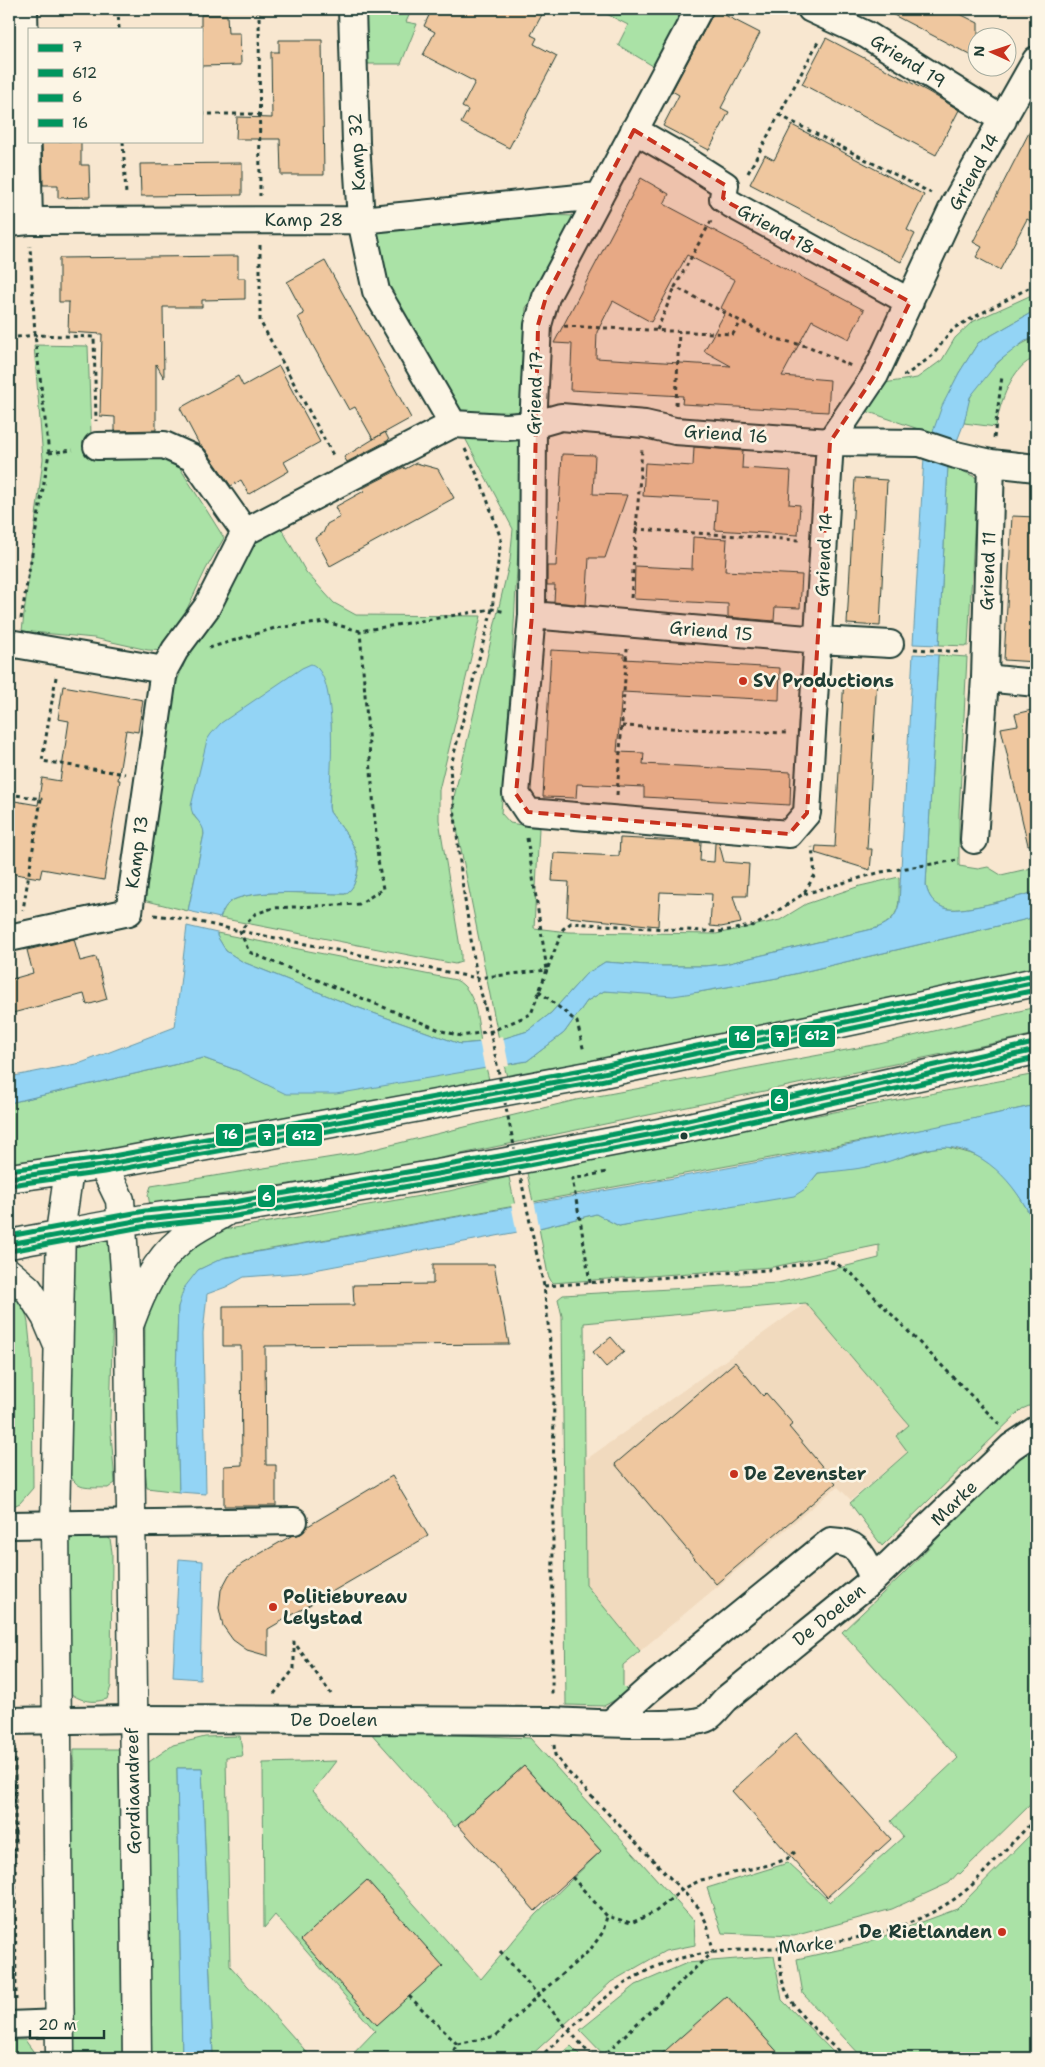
<svg xmlns="http://www.w3.org/2000/svg" width="1045" height="2067" font-family="'Shantell Sans',sans-serif">
	<rect width="100%" height="100%" fill="#f8e7d0"/>
	<filter id="ink" filterUnits="userSpaceOnUse"><feTurbulence type="fractalNoise" baseFrequency=".02" numOctaves="2"/><feDisplacementMap in="SourceGraphic" scale="10" xChannelSelector="R" yChannelSelector="G"/><feConvolveMatrix kernelMatrix="1 2 1 2 8 2 1 2 1" color-interpolation-filters="sRGB"/></filter>
	<g filter="url(#ink)">
		<!-- built -->
		<path fill="#f1dabe" d="M806,1303L909,1425L908,1452L851,1500L838,1487L833,1490L640,1651L586,1585L584,1461Z"/>
		<!-- green -->
		<path fill="#aae2a6" stroke="#64906d" d="M363,9H412L406,22L417,24L401,64H363Z
			M602,9H690L658,69L618,45L628,25L601,11Z
			M530,215L580,216L526,308L520,422L460,419L373,266L366,226Z
			M1036,293V310L978,343L959,373L943,406L933,434L863,410L877,384L917,378L942,360L955,338L972,322Z
			M1036,338V358C1012,364 999,405 996,427L964,423C966,414 967,403 971,396C983,375 1013,344 1036,338Z
			M34,345L88,346L91,434L87,451L175,460L224,538L206,569L167,651L148,650L94,638L22,631L43,459Z
			M465,438L524,439L511,680L501,813L510,823L539,828L534,928L568,932L716,934L780,920L806,904L860,886L899,877C899,901 903,917 877,928L725,964L705,966H661L605,962L586,974L551,1013L528,1031L499,1040L453,809L454,797L510,560L513,529Z
			M948,464L977,478L968,646L939,645Z
			M280,526L306,572L334,603L356,615L481,616L439,790V820L461,953V962L455,964L220,918C223,910 226,904 233,900C259,888 316,894 345,894C352,890 354,885 356,878C365,852 344,832 330,812L329,807L331,722L192,814L203,826L204,834L188,911L139,899L175,686L197,633L248,547Z
			M938,655L967,657L959,814V866L978,869L988,867L1001,875L1036,867V892C1016,897 966,912 948,909C935,906 928,897 926,885Z
			M1036,917V977L508,1081L504,1065L527,1061L564,1033L587,1001L604,991L699,992L777,978Z
			M217,933L456,980C477,991 477,1020 481,1042L460,1044L348,1004L243,962L226,951L217,936Z
			M1036,1007V1034L981,1046L398,1167L161,1204L150,1205L148,1195L151,1186L358,1153L576,1100L879,1044Z
			M203,1058L239,1071H461L486,1067L490,1084L9,1168V1103Z
			M1036,1074V1105L932,1128L533,1202L527,1173L590,1158Z
			M947,1147C956,1150 968,1152 977,1156C1004,1169 1025,1201 1036,1228V1403L1022,1409L882,1546L850,1503L908,1452L896,1436L909,1425L806,1303L584,1323L586,1585L640,1651L623,1665V1686L629,1692L604,1706L566,1705L562,1316L558,1299L563,1295L778,1283L879,1258V1245L773,1267L552,1283L548,1275L539,1228L596,1214L619,1226L805,1189L818,1173L871,1166L933,1148Z
			M509,1177L515,1206L226,1257L198,1270L178,1307L176,1377L179,1492L147,1488L144,1460L145,1314L178,1252L223,1230L449,1191Z
			M115,1231L110,1421L115,1483L108,1488C82,1487 76,1492 66,1465L70,1238Z
			M9,1287L23,1300L28,1323L32,1363L33,1488L20,1503L9,1508Z
			M1036,1440V1799L960,1874L958,1873L949,1883L892,1909L794,1936L722,1933L707,1888L788,1863L830,1902L903,1837L891,1821L958,1758L842,1632L901,1576L1031,1443Z
			M84,1530L97,1531L110,1539L112,1552L111,1686L107,1699C91,1704 80,1701 67,1691L65,1543Z
			M369,1731L530,1738L694,1921L695,1945L665,1951L611,1982L528,2058H349L375,2031L275,1915L264,1928L263,1763L336,1761L313,1791L481,1979L535,1915L601,1851L524,1766L455,1827Z
			M240,1736L243,1756L226,1757L230,1966L312,2058H213L202,1768H177L182,2058H151L146,1764L173,1745L205,1737Z
			M74,1749H119L122,2058H74L71,1904Z
			M1036,1829V2058H863L803,1994L797,1959L860,1945L957,1909Z
			M774,1956L782,2000L839,2058H607L580,2030L636,1985L687,1963Z
			M9,2040H25L38,2058H9Z
			M571,2046L583,2058H557Z"/>
		<!-- water -->
		<path fill="#93d4f5" stroke="#6598a8" d="M1036,310V338L1025,341L998,362L970,397L964,423L948,464L939,645L913,644L924,457L942,406L959,373L978,343Z
			M913,654L938,655L926,885C928,897 935,906 948,909C966,912 1016,897 1036,892V917L777,978L699,992L673,996L604,991L587,1001L564,1033L527,1061L336,1094H286L239,1071L203,1058L9,1103V1077L81,1063L175,1027L187,926L217,933V936L226,951L243,962L348,1004L460,1044L495,1041L528,1031L551,1013L586,974L605,962L661,966H705L725,964L877,928C889,923 896,918 899,904Z
			M311,664C340,673 330,781 329,807L330,812C344,832 365,852 356,878C354,885 352,890 345,894C316,894 259,888 233,900C226,904 223,910 220,918L188,911L204,834C204,822 191,818 191,806L207,740L211,734L221,723L302,668Z
			M1036,1105V1228C1021,1191 989,1150 946,1147C923,1146 894,1162 871,1166C854,1170 836,1171 818,1173L805,1189L794,1196L619,1226L596,1214L539,1228L298,1273L244,1277L226,1287L207,1294L203,1333L206,1494L179,1492L176,1377L178,1307L184,1288L198,1270L223,1258C494,1210 767,1165 1036,1105Z
			M179,1559L203,1561L200,1679L173,1677Z
			M177,1768H202L213,2058H182Z"/>
		<!-- pier -->
		<path fill="#f8e7d0" d="M503,1036L509,1066L485,1070L479,1040Z
			M534,1200L540,1230L517,1234L511,1204Z"/>
		<!-- building -->
		<path fill="#efc79f" stroke="#1f3d34" fill-rule="evenodd" d="M432,9H545L531,35L537,38L534,44L557,56L509,148L461,123L468,110L462,107L475,82L423,55L435,32L424,26Z
			M882,9H950L978,23V59Z
			M715,10L760,33L721,108L729,112L709,150L663,126L679,95L672,91Z
			M201,15H227L228,33H240L241,65L201,66Z
			M826,38L927,91L959,110L936,155L802,84Z
			M279,40H322L324,175H281L280,139H236L237,117L272,118L271,52H279Z
			M1036,119V224L1027,219L1000,270L976,257L982,247L973,242Z
			M792,125L924,195L907,230L915,234L901,262L750,184L765,155L774,160Z
			M42,141H81V165H89L90,197L58,198V185H43Z
			M242,163V195L141,196L140,164Z
			M641,178L669,194L664,204L864,310L849,339L812,320L782,376L830,380L828,412L682,404L683,396L570,390L572,344L554,343ZM687,255L735,280L721,308L726,311L704,351L731,366L596,358L597,332L613,301L651,322Z
			M238,256V278H245V299L202,300V307H163L164,378L156,364V430L115,431V417L100,416L102,334L68,332L69,302H59V258Z
			M325,261L411,418L373,439L355,407L349,410L312,344L298,317L304,314L287,282Z
			M279,366L320,442L284,462L289,471L249,494L241,480L231,486L205,449L199,444L180,408L238,376L243,386Z
			M385,432L389,440L347,462L344,457Z
			M694,447L743,451L742,468L791,471L789,504L800,505L798,535L715,530L717,500L643,496L645,463L693,466Z
			M562,454L595,455L593,494L627,495L605,558H589L586,605L554,602L555,585H547V566H556Z
			M416,463L438,469L454,498L330,566L315,538L323,533L327,524L340,517L335,507L364,491L363,488L404,467L405,469Z
			M855,478L887,480L880,626L847,624Z
			M1012,516L1036,517V662L1004,660Z
			M693,537L727,539L725,571L802,575L800,608L775,607L774,621L728,617V604L634,599L635,566L692,569Z
			M551,650L624,654V659L780,668L779,700L622,692L617,752L644,753L643,764L791,772L790,805L644,797V787L577,784L576,798L543,797Z
			M844,676L877,678L867,849H872L870,870L815,853L816,846L835,847Z
			M63,686L143,700L138,732L126,730L118,780H120L104,880L42,869L40,878L9,873V800L38,805L42,778L60,781L69,721L58,719Z
			M1036,709V844L1028,845L1001,728L1018,725L1015,714Z
			M620,838L701,842L700,861L714,862L715,843H719L724,862L749,864L747,896H733L741,923L721,927L710,926L712,894L660,892L658,926L567,917L569,882L552,881L554,853L619,856Z
			M74,939L80,961L96,957L107,999L87,1005L84,994L9,1014V980L33,973L27,950Z
			M433,1264H494L509,1344L265,1346L266,1465H276V1506H224V1466L242,1465L241,1346H223V1306L354,1305L353,1285L433,1284Z
			M611,1337L624,1352L606,1367L593,1352Z
			M735,1362L763,1396L766,1393L793,1424L789,1427L836,1483L716,1584L615,1464Z
			M392,1476L428,1536L268,1629V1656L247,1650L233,1640L223,1626L219,1608L221,1590L229,1575L242,1564L291,1536L301,1534L308,1526Z
			M796,1733L891,1839L827,1897L732,1791Z
			M524,1766L601,1851L535,1911L458,1825Z
			M367,1880L443,1966L377,2025L301,1940Z
			M727,1996L783,2058H657Z"/>
		<g fill="none" stroke-linecap="round" stroke-linejoin="round">
			<defs>
				<path id="minor" d="M24,9L29,221
					M352,9L356,143L361,220L376,291L453,424
					M699,9L546,297L538,325L533,425L532,615L516,794L528,812L789,834L807,813L830,442L875,375L954,205L1036,60
					M811,9L867,35L1003,120
					M634,130L681,157L725,185L723,198L731,204L910,302
					M9,223L29,221L361,220L598,196
					M245,532L453,424L506,427L533,425L561,417L645,424L675,431L830,442L920,443L956,455L991,463L1036,468
					M532,615L819,640L890,644
					M9,643L164,670
					M985,678L1036,683
					M974,840L985,678L991,463
					M9,938L129,912L164,670L175,650L207,607L245,532L193,458L164,445L97,446
					M9,1525L294,1521
					M874,1579L1011,1447L1036,1430
					M9,1721L133,1719L552,1721C579,1722 688,1729 707,1718C714,1714 720,1705 726,1699L874,1579C862,1556 860,1542 831,1541L649,1689L611,1723
					M9,2025L60,2023"/>
				<path id="major" d="M103,1165L120,1200L129,1327L137,2058
					M9,1178L103,1165L594,1075L1036,982
					M9,1244C82,1231 155,1213 229,1210L501,1163L685,1128L1036,1050
					M9,1273L28,1289L46,1317L57,1343
					M130,1323C141,1293 155,1261 181,1240C193,1229 210,1222 224,1213
					M60,2058L55,1524L61,1226L69,1170"/>
			</defs>
			<!-- minor casing -->
			<use href="#minor" stroke="#1f3d34" stroke-width="30"/>
			<!-- major casing -->
			<use href="#major" stroke="#1f3d34" stroke-width="31"/>
			<!-- path -->
			<path stroke="#1f3d34" stroke-width="3" stroke-dasharray="4 4" stroke-linecap="butt" d="M118,9L119,29
				M259,9L260,196
				M201,114H259
				M779,115L931,193
				M1030,120L1036,123
				M123,141L126,195
				M748,173L819,40
				M711,221L675,287L773,338L810,347L851,366
				M260,245V321L334,457
				M564,326L733,334L741,322
				M657,330L675,287
				M9,338L35,335L94,337L96,421
				M903,375H906L932,356L954,328L1036,284
				M676,405L679,331
				M994,438L1002,376
				M465,449L482,485L501,539L492,609L450,769L462,881L477,978L485,1007
				M49,453L73,450
				M635,529L799,540
				M631,598L642,449
				M21,619L49,453L35,335L30,246
				M209,648L275,628L326,622L360,631L492,609L506,612
				M914,649L960,652
				M56,677L42,761L125,774
				M622,726L786,733
				M9,794L41,799L23,910
				M617,795L627,649
				M527,838L547,970L563,929L571,923L718,932L756,925L803,894L815,875L812,847
				M804,894L881,872L958,860
				M9,905H11V912
				M154,915L186,919L240,931L477,978L547,970L531,1014L492,1031L461,1036L442,1031L249,952L240,931L255,914L273,908L359,904L383,889L378,860L360,631
				M539,991L577,1022L584,1052
				M536,1251L544,1286L554,1379L552,1697
				M590,1283L581,1225L572,1179L607,1172
				M544,1286L767,1270L825,1260L837,1264L853,1275L1000,1425
				M274,1694L294,1669V1642L331,1694
				M554,1745L555,1755L569,1773L699,1908L707,1924L713,1951
				M9,1853H15V1745
				M15,1853L16,2000
				M572,1877L607,1916L631,1923L655,1912L683,1889L701,1880L769,1865L787,1859L795,1852
				M780,1948C781,1958 780,1969 782,1979C790,2012 823,2036 846,2058
				M500,1951L593,2058
				M409,1996L457,2044
				M450,2058L457,2044L496,2036L538,1995L590,1950L603,1932L607,1916
				M539,2058C578,2023 615,1981 665,1963C704,1949 743,1951 784,1947C848,1942 914,1932 965,1891C974,1884 981,1875 989,1867C1005,1850 1021,1834 1036,1818
				M601,2058L712,1952"/>
			<!-- minor -->
			<use href="#minor" stroke="#fcf5e5" stroke-width="26"/>
			<!-- major -->
			<use href="#major" stroke="#fcf5e5" stroke-width="28"/>
			<!-- path-bridge -->
			<path stroke="#1f3d34" stroke-width="3" stroke-dasharray="4 4" stroke-linecap="butt" d="M485,1007L536,1251"/>
			<defs>
				<path id="bus-1" d="M9,1178L103,1165L594,1075L1036,982
					M9,1244L146,1219L229,1210L501,1163L685,1128L1036,1050"/>
				<path id="bus-2" d="M10,1185L104,1172L595,1082L1036,990
					M10,1251L147,1226L230,1217L502,1170L687,1135L1036,1058"/>
				<path id="bus-3" d="M9,1236L145,1211L228,1203L500,1156L683,1121L1034,1043"/>
				<path id="bus-4" d="M9,1170L102,1158L593,1068L1034,975"/>
			</defs>
			<!-- bus-1 casing -->
			<use href="#bus-1" stroke="#fcf5e5" stroke-width="9"/>
			<!-- bus-2 casing -->
			<use href="#bus-2" stroke="#fcf5e5" stroke-width="9"/>
			<!-- bus-3 casing -->
			<use href="#bus-3" stroke="#fcf5e5" stroke-width="9"/>
			<!-- bus-4 casing -->
			<use href="#bus-4" stroke="#fcf5e5" stroke-width="9"/>
			<!-- bus-1 -->
			<use href="#bus-1" stroke="#00965e" stroke-width="5"/>
			<!-- bus-2 -->
			<use href="#bus-2" stroke="#00965e" stroke-width="5"/>
			<!-- bus-3 -->
			<use href="#bus-3" stroke="#00965e" stroke-width="5"/>
			<!-- bus-4 -->
			<use href="#bus-4" stroke="#00965e" stroke-width="5"/>
		</g>
	</g>
	<!-- marked area -->
	<path fill="#c8321e" fill-opacity="0.2" stroke="#c8321e" stroke-width="4" stroke-dasharray="10 6" stroke-linejoin="round" d="M634,130L725,185L723,198L731,204L910,302L875,375L830,442L807,813L789,834L528,812L516,794L532,615L538,325L546,297Z"/>
	<!-- markers -->
	<g fill="#c8321e" stroke="#fcf5e5" stroke-width="2">
		<circle cx="743" cy="681" r="5"/>
		<circle cx="734" cy="1474" r="5"/>
		<circle cx="273" cy="1607" r="5"/>
		<circle cx="1002" cy="1932" r="5"/>
	</g>
	<circle fill="#1f3d34" stroke="#fcf5e5" stroke-width="2" cx="684" cy="1136" r="4.5"/>
	<g text-anchor="middle" stroke-width="5" stroke-linejoin="round" paint-order="stroke">
		<!-- street labels -->
		<g font-size="18" fill="#1f3d34" stroke="#fcf5e5">
			<text transform="translate(908 61) rotate(32)" y="6">Griend 19</text>
			<text transform="translate(357 152) rotate(-93)" y="6">Kamp 32</text>
			<text transform="translate(974 172) rotate(-61)" y="6">Griend 14</text>
			<text x="304" y="226">Kamp 28</text>
			<text transform="translate(776 229) rotate(29)" y="6">Griend 18</text>
			<text transform="translate(535 393) rotate(-88)" y="6">Griend 17</text>
			<text transform="translate(726 434) rotate(4)" y="6">Griend 16</text>
			<text transform="translate(824 555) rotate(-87)" y="6">Griend 14</text>
			<text transform="translate(988 571) rotate(-88)" y="6">Griend 11</text>
			<text transform="translate(711 631) rotate(5)" y="6">Griend 15</text>
			<text transform="translate(137 852) rotate(-82)" y="6">Kamp 13</text>
			<text transform="translate(954 1503) rotate(-44)" y="6">Marke</text>
			<text transform="translate(829 1615) rotate(-39)" y="6">De Doelen</text>
			<text x="334" y="1726">De Doelen</text>
			<text transform="translate(133 1791) rotate(-91)" y="6">Gordiaandreef</text>
			<text transform="translate(806 1945) rotate(-5)" y="6">Marke</text>
		</g>
		<!-- poi labels -->
		<g font-size="18" font-weight="bold" fill="#1f3d34" stroke="#fcf5e5" text-anchor="start">
			<text x="753" y="687">SV Productions</text>
			<text x="744" y="1480">De Zevenster</text>
			<text x="283" y="1603">Politiebureau<tspan x="283" dy="21">Lelystad</tspan></text>
			<text x="992" y="1938" text-anchor="end">De Rietlanden</text>
		</g>
	</g>
	<g stroke="#fcf5e5" stroke-width="2">
		<rect x="798" y="1024" width="38" height="24" rx="5" fill="#00965e"/>
		<rect x="770" y="1024" width="20" height="24" rx="5" fill="#00965e"/>
		<rect x="728" y="1025" width="28" height="24" rx="5" fill="#00965e"/>
		<rect x="770" y="1088" width="19" height="24" rx="5" fill="#00965e"/>
		<rect x="215" y="1123" width="29" height="24" rx="5" fill="#00965e"/>
		<rect x="257" y="1123" width="19" height="24" rx="5" fill="#00965e"/>
		<rect x="285" y="1123" width="38" height="24" rx="5" fill="#00965e"/>
		<rect x="257" y="1184" width="19" height="24" rx="5" fill="#00965e"/>
	</g>
	<g font-size="14" text-anchor="middle" font-weight="bold" fill="#fff">
		<text x="817" y="1040">612</text>
		<text x="780" y="1041">7</text>
		<text x="742" y="1041">16</text>
		<text x="779" y="1104">6</text>
		<text x="230" y="1139">16</text>
		<text x="267" y="1140">7</text>
		<text x="304" y="1140">612</text>
		<text x="267" y="1201">6</text>
	</g>
	<!-- margin -->
	<rect width="1045" height="2067" fill="none" stroke="#fcf5e5" stroke-width="30"/>
	<rect x="15" y="15" width="1015" height="2037" fill="none" stroke="#1f3d34" stroke-width="2" filter="url(#ink)"/>
	<!-- legend -->
	<rect x="28" y="28" width="175" height="115" fill="#fcf5e5" stroke="#a4ab9e"/>
	<rect x="38" y="44" width="25" height="8" fill="#00965e" stroke="#a4ab9e"/>
	<text x="72" y="52" font-size="15" fill="#1f3d34">7</text>
	<rect x="38" y="69" width="25" height="8" fill="#00965e" stroke="#a4ab9e"/>
	<text x="72" y="78" font-size="15" fill="#1f3d34">612</text>
	<rect x="38" y="94" width="25" height="8" fill="#00965e" stroke="#a4ab9e"/>
	<text x="72" y="102" font-size="15" fill="#1f3d34">6</text>
	<rect x="38" y="119" width="25" height="8" fill="#00965e" stroke="#a4ab9e"/>
	<text x="72" y="128" font-size="15" fill="#1f3d34">16</text>
	<!-- north arrow -->
	<g transform="translate(992 52) rotate(273)"><circle r="24" fill="#fcf5e5" stroke="#a4ab9e"/>
	<path d="M0-4L9 19L0 12L-9 19Z" fill="#c8321e"/>
	<text y="-8" font-size="14" font-weight="bold" text-anchor="middle" fill="#1f3d34">N</text>
	</g>
	<!-- scale -->
	<path d="M30 2030v8h74v-8" fill="none" stroke="#1f3d34" stroke-width="2.5"/>
	<text x="38" y="2030" font-size="15" fill="#1f3d34" stroke="#fcf5e5" stroke-width="4" paint-order="stroke">20 m</text>
</svg>
